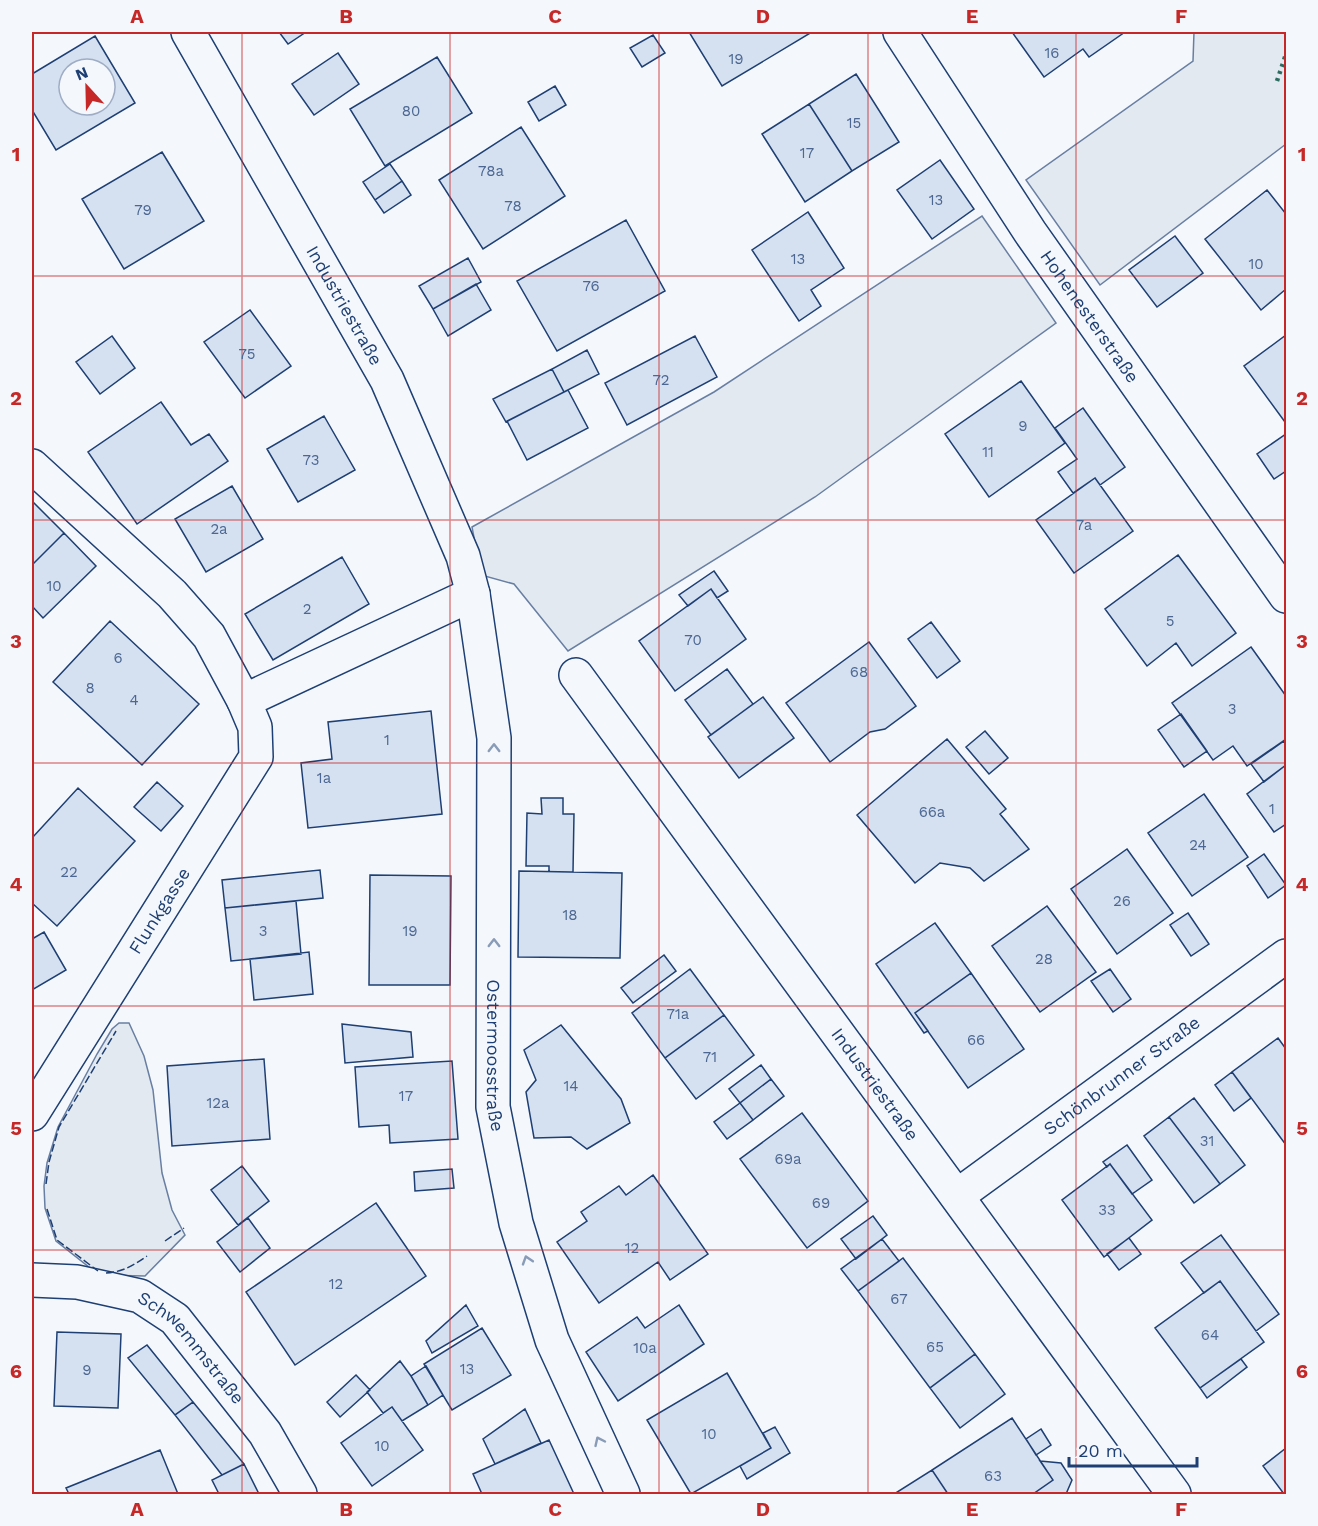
<svg xmlns="http://www.w3.org/2000/svg" width="1318" height="1526" font-family="'Work Sans',sans-serif">
	<rect width="100%" height="100%" fill="#f4f7fb"/>
	<!-- green -->
	<path fill="#e3e9f0" stroke="#687fa3" stroke-width="1.5" d="M1194,32H1286V144L1100,285L1026,180L1193,61Z
		M982,216L1056,323L815,497L568,651L514,584L481,575L472,527L714,392Z
		M119,1023H129L144,1056L153,1090L162,1173L172,1210L185,1235L145,1276L99,1275L56,1241L45,1208L44,1186L47,1163L58,1127L97,1054L112,1029Z"/>
	<!-- building -->
	<path fill="#d5e0f0" stroke="#1d3f73" stroke-width="1.5" fill-rule="evenodd" d="M279,32H306L288,44Z
		M689,32H812L722,86Z
		M1012,32H1125L1089,57L1083,49L1044,77Z
		M653,35L665,53L642,67L630,48Z
		M95,36L135,103L56,150L32,110V74ZM69,69H105V105H69Z
		M338,53L359,84L314,115L292,84Z
		M437,57L472,113L385,166L350,109Z
		M856,74L899,142L852,171L809,104Z
		M555,86L566,105L539,121L528,102Z
		M809,104L852,171L805,202L762,134Z
		M521,127L565,196L483,249L439,180Z
		M162,152L204,221L124,269L82,199Z
		M940,160L974,209L932,239L897,190Z
		M390,164L402,181L375,200L363,182Z
		M402,181L411,195L384,213L375,200Z
		M1267,190L1286,214V289L1261,310L1205,239Z
		M808,212L844,268L811,290L821,306L799,321L752,250Z
		M626,220L665,291L557,351L517,281Z
		M1175,236L1203,273L1157,307L1129,270Z
		M468,258L481,282L433,309L419,286Z
		M476,284L491,310L448,336L433,309Z
		M250,310L291,366L245,398L204,342Z
		M1286,335V421L1285,422L1244,366Z
		M112,336L135,368L100,394L76,362Z
		M695,336L717,377L627,425L605,383Z
		M587,350L599,374L564,392L552,369Z
		M552,369L564,392L506,422L493,399Z
		M1021,381L1065,443L989,497L945,434Z
		M568,390L588,428L527,460L507,421Z
		M161,402L191,445L209,434L228,461L137,524L88,452Z
		M1083,408L1125,467L1100,485L1095,478L1073,493L1058,472L1077,459L1055,428Z
		M324,416L355,470L298,502L267,449Z
		M1286,434V471L1274,479L1257,454Z
		M1095,478L1133,531L1074,573L1036,520Z
		M232,486L263,539L206,572L175,519Z
		M32,501L64,533L32,565Z
		M64,533L96,566L43,618L32,606V565Z
		M1178,555L1236,633L1192,666L1176,643L1147,666L1105,609Z
		M342,557L369,604L273,660L245,614Z
		M714,571L728,591L717,598L711,589L688,606L679,595Z
		M711,589L746,639L675,691L639,641Z
		M110,621L199,704L142,765L53,682Z
		M931,622L960,661L937,678L908,639Z
		M869,642L916,706L885,729L870,732L830,762L786,703Z
		M1251,647L1286,696V739L1247,766L1233,746L1213,760L1172,703Z
		M727,669L753,704L711,735L685,700Z
		M763,697L794,738L739,778L708,737Z
		M431,711L442,814L308,828L301,763L332,759L328,722Z
		M1181,714L1207,751L1184,767L1158,730Z
		M985,731L1008,758L989,774L966,747Z
		M947,739L1006,809L1000,814L1029,849L984,881L970,868L940,863L915,883L857,815Z
		M1284,741L1286,745V765L1264,782L1251,764Z
		M1286,765V824L1274,832L1247,794Z
		M157,782L183,806L161,831L134,807Z
		M78,788L135,841L57,926L32,903V838Z
		M1204,794L1248,857L1192,896L1148,833Z
		M541,798H563V814H574L573,872H549V866H526L527,813L542,814Z
		M1127,849L1173,913L1117,954L1071,889Z
		M1264,854L1286,885L1268,898L1247,866Z
		M320,870L323,898L225,908L222,880Z
		M519,871L622,873L620,958L518,957Z
		M370,875L451,876L450,985H369Z
		M296,901L301,954L231,961L225,908Z
		M1047,906L1096,972L1040,1012L992,946Z
		M1188,913L1209,944L1191,956L1170,925Z
		M935,923L971,973L915,1013L928,1031L924,1033L876,964Z
		M44,932L66,970L32,990V939Z
		M309,952L313,994L254,1000L250,959Z
		M664,955L676,971L633,1003L621,988Z
		M690,969L724,1015L665,1058L632,1013Z
		M1110,969L1131,999L1113,1012L1091,981Z
		M971,973L1024,1049L968,1088L915,1013Z
		M724,1015L754,1055L696,1099L665,1058Z
		M342,1024L411,1032L413,1057L345,1063Z
		M561,1025L621,1099L630,1123L587,1149L571,1137L534,1138L526,1092L536,1080L524,1050Z
		M1278,1038L1286,1049V1145L1232,1072Z
		M264,1059L270,1139L172,1146L167,1066Z
		M452,1061L458,1139L390,1143L389,1125L359,1127L355,1067Z
		M761,1065L771,1079L740,1103L729,1089Z
		M1232,1072L1251,1098L1234,1111L1215,1085Z
		M771,1079L784,1096L753,1120L740,1103Z
		M1194,1098L1245,1165L1220,1184L1169,1117Z
		M740,1103L753,1120L727,1139L714,1122Z
		M802,1113L868,1201L807,1248L740,1159Z
		M1169,1117L1220,1184L1194,1203L1144,1136Z
		M1127,1145L1152,1180L1132,1194L1110,1164L1107,1167L1103,1162Z
		M1110,1164L1152,1220L1104,1257L1062,1200Z
		M242,1166L269,1201L238,1225L211,1190Z
		M452,1169L454,1188L415,1191L414,1172Z
		M653,1175L708,1254L670,1280L658,1262L599,1303L557,1242L587,1221L581,1212L619,1186L626,1195Z
		M376,1203L426,1276L295,1365L246,1292Z
		M873,1216L887,1235L856,1259L841,1239Z
		M248,1218L270,1248L240,1272L217,1242Z
		M1221,1235L1279,1314L1256,1331L1220,1281L1204,1293L1181,1263Z
		M1129,1238L1141,1254L1119,1270L1107,1254Z
		M882,1239L899,1261L858,1291L841,1269Z
		M903,1258L975,1354L930,1388L858,1291Z
		M1220,1281L1264,1342L1200,1388L1155,1328Z
		M466,1305L478,1326L432,1353L426,1341Z
		M679,1305L704,1344L618,1401L586,1352L637,1317L645,1328Z
		M482,1328L511,1375L452,1410L424,1364Z
		M57,1332L121,1334L118,1408L54,1406Z
		M147,1345L193,1402L175,1415L128,1358Z
		M975,1354L1005,1394L960,1428L930,1388Z
		M1241,1359L1247,1367L1207,1398L1200,1388Z
		M400,1361L411,1376L428,1405L402,1421L392,1407L383,1413L367,1392Z
		M426,1366L443,1395L428,1405L411,1376Z
		M727,1373L771,1448L691,1494L647,1420Z
		M356,1375L370,1390L340,1417L327,1402Z
		M193,1402L244,1464L222,1475L175,1415Z
		M392,1407L423,1450L372,1486L341,1443Z
		M525,1409L541,1443L495,1464L483,1439Z
		M1012,1418L1053,1480L1033,1494H948L932,1470Z
		M775,1427L790,1453L747,1479L740,1466L771,1448L763,1433Z
		M1041,1429L1051,1445L1036,1455L1026,1439Z
		M549,1440L574,1494H482L473,1474Z
		M1286,1448V1494H1284L1263,1466Z
		M160,1450L178,1494H69L66,1488Z
		M1040,1461L1061,1463L1072,1480L1066,1494H1033L1053,1480Z
		M244,1464L259,1494H219L212,1480Z
		M932,1470L948,1494H894Z"/>
	<g fill="none" stroke-linecap="round" stroke-linejoin="round">
		<defs>
			<g id="minor">
				<path id="s1" d="M188,32L387,380L463,556L473,594L494,738L493,1107L516,1223L552,1340L623,1494"/>
				<path id="s2" d="M900,32L1030,232L1286,596"/>
				<path d="M32,466L172,594L209,636L244,701"/>
				<path id="s3" d="M576,675L1174,1494"/>
				<path id="s4" d="M32,1114L256,757L255,727L244,701L473,594"/>
				<path id="s5" d="M957,1196L1286,956"/>
				<path id="s6" d="M32,1280L77,1282L140,1296L175,1319L265,1433L300,1494"/>
			</g>
		</defs>
		<!-- minor casing -->
		<use href="#minor" stroke="#1d3f73" stroke-width="36"/>
		<!-- minor -->
		<use href="#minor" stroke="#f4f7fb" stroke-width="33"/>
		<!-- hedge -->
		<path stroke="#2c6c60" stroke-width="4.5" stroke-dasharray="3 4.5" stroke-linecap="butt" d="M1277,81L1286,54"/>
		<!-- fence -->
		<path stroke="#1d3f73" stroke-width="1.5" stroke-dasharray="8 3" stroke-linecap="butt" d="M46,1184L49,1162L59,1127L116,1031
			M47,1209L57,1240L98,1271
			M165,1241L184,1228
			M106,1273C123,1272 134,1265 147,1256"/>
	</g>
	<!-- one-way arrows -->
	<defs><path id="oneway-chevron" d="M-2-3.5L2.5 0L-2 3.5" fill="none" stroke-width="1.6" stroke-linecap="round" stroke-linejoin="round" transform="scale(1.5)"/></defs>
	<g stroke="#889bb7">
		<use href="#oneway-chevron" transform="translate(494 748) rotate(-90)"/>
		<use href="#oneway-chevron" transform="translate(494 943) rotate(-90)"/>
		<use href="#oneway-chevron" transform="translate(527 1260) rotate(-108)"/>
		<use href="#oneway-chevron" transform="translate(599 1441) rotate(-115)"/>
	</g>
	<!-- grid -->
	<path fill="none" stroke="#c62828" stroke-width="1.5" stroke-opacity="0.55" d="M242,32V1494M450,32V1494M659,32V1494M868,32V1494M1076,32V1494M32,276H1286M32,520H1286M32,763H1286M32,1006H1286M32,1250H1286"/>
	<g text-anchor="middle" stroke-width="4.5" stroke-linejoin="round" paint-order="stroke">
		<!-- number labels -->
		<g font-size="15" fill="#4b6792">
			<text x="1052" y="58">16</text>
			<text x="736" y="64">19</text>
			<text x="411" y="116">80</text>
			<text x="854" y="128">15</text>
			<text x="807" y="158">17</text>
			<text x="491" y="176">78a</text>
			<text x="936" y="205">13</text>
			<text x="513" y="211">78</text>
			<text x="143" y="215">79</text>
			<text x="798" y="264">13</text>
			<text x="1256" y="269">10</text>
			<text x="591" y="291">76</text>
			<text x="247" y="359">75</text>
			<text x="661" y="385">72</text>
			<text x="1023" y="431">9</text>
			<text x="988" y="457">11</text>
			<text x="311" y="465">73</text>
			<text x="1084" y="530">7a</text>
			<text x="219" y="534">2a</text>
			<text x="54" y="591">10</text>
			<text x="307" y="614">2</text>
			<text x="1170" y="626">5</text>
			<text x="693" y="645">70</text>
			<text x="118" y="663">6</text>
			<text x="859" y="677">68</text>
			<text x="90" y="693">8</text>
			<text x="134" y="705">4</text>
			<text x="1232" y="714">3</text>
			<text x="387" y="745">1</text>
			<text x="324" y="783">1a</text>
			<text x="1272" y="814">1</text>
			<text x="932" y="817">66a</text>
			<text x="1198" y="850">24</text>
			<text x="69" y="877">22</text>
			<text x="1122" y="906">26</text>
			<text x="570" y="920">18</text>
			<text x="263" y="936">3</text>
			<text x="410" y="936">19</text>
			<text x="1044" y="964">28</text>
			<text x="678" y="1019">71a</text>
			<text x="976" y="1045">66</text>
			<text x="710" y="1062">71</text>
			<text x="571" y="1091">14</text>
			<text x="406" y="1101">17</text>
			<text x="218" y="1108">12a</text>
			<text x="1207" y="1146">31</text>
			<text x="788" y="1164">69a</text>
			<text x="821" y="1208">69</text>
			<text x="1107" y="1215">33</text>
			<text x="632" y="1253">12</text>
			<text x="336" y="1289">12</text>
			<text x="899" y="1304">67</text>
			<text x="1210" y="1340">64</text>
			<text x="935" y="1352">65</text>
			<text x="645" y="1353">10a</text>
			<text x="467" y="1374">13</text>
			<text x="87" y="1375">9</text>
			<text x="709" y="1439">10</text>
			<text x="382" y="1451">10</text>
			<text x="993" y="1481">63</text>
		</g>
		<!-- street labels -->
		<g font-size="18" fill="#1d3f73" stroke="#f4f7fb">
			<text dy="6" stroke="none"><textPath href="#s1" startOffset="315">Industriestraße</textPath></text>
			<text dy="6" stroke="none"><textPath href="#s2" startOffset="342">Hohenesterstraße</textPath></text>
			<text dy="6" stroke="none"><textPath href="#s4" startOffset="240">Flunkgasse</textPath></text>
			<text dy="6" stroke="none"><textPath href="#s1" startOffset="1095">Ostermoosstraße</textPath></text>
			<text dy="6" stroke="none"><textPath href="#s5" startOffset="204">Schönbrunner Straße</textPath></text>
			<text dy="6" stroke="none"><textPath href="#s3" startOffset="507">Industriestraße</textPath></text>
			<text dy="6" stroke="none"><textPath href="#s6" startOffset="183">Schwemmstraße</textPath></text>
		</g>
	</g>
	<!-- border -->
	<rect width="1318" height="1526" fill="none" stroke="#f4f7fb" stroke-width="66"/>
	<!-- north arrow -->
	<g transform="translate(87 87) rotate(338)"><circle r="28" fill="#f4f7fb" stroke="#9eadc5" stroke-width="1.5"/>
	<path d="M0-4.5L10 22L0 15L-10 22Z" fill="#c62828"/>
	<text y="-9" font-size="16" font-weight="bold" text-anchor="middle" fill="#1d3f73">N</text>
	</g>
	<!-- scale -->
	<path d="M1069 1457v9h128v-9" fill="none" stroke="#1d3f73" stroke-width="3"/>
	<text x="1078" y="1457" font-size="18" fill="#1d3f73" stroke="#f4f7fb" stroke-width="4.5" paint-order="stroke">20 m</text>
	<rect x="33" y="33" width="1252" height="1460" fill="none" stroke="#c62828" stroke-width="2"/>
	<g font-size="20" text-anchor="middle" font-weight="bold" fill="#c62828">
		<text x="137" y="23">A</text>
		<text x="346" y="23">B</text>
		<text x="555" y="23">C</text>
		<text x="763" y="23">D</text>
		<text x="972" y="23">E</text>
		<text x="1181" y="23">F</text>
		<text x="16" y="161">1</text>
		<text x="1302" y="161">1</text>
		<text x="16" y="405">2</text>
		<text x="1302" y="405">2</text>
		<text x="16" y="648">3</text>
		<text x="1302" y="648">3</text>
		<text x="16" y="891">4</text>
		<text x="1302" y="891">4</text>
		<text x="16" y="1135">5</text>
		<text x="1302" y="1135">5</text>
		<text x="16" y="1378">6</text>
		<text x="1302" y="1378">6</text>
		<text x="137" y="1516">A</text>
		<text x="346" y="1516">B</text>
		<text x="555" y="1516">C</text>
		<text x="763" y="1516">D</text>
		<text x="972" y="1516">E</text>
		<text x="1181" y="1516">F</text>
	</g>
</svg>
